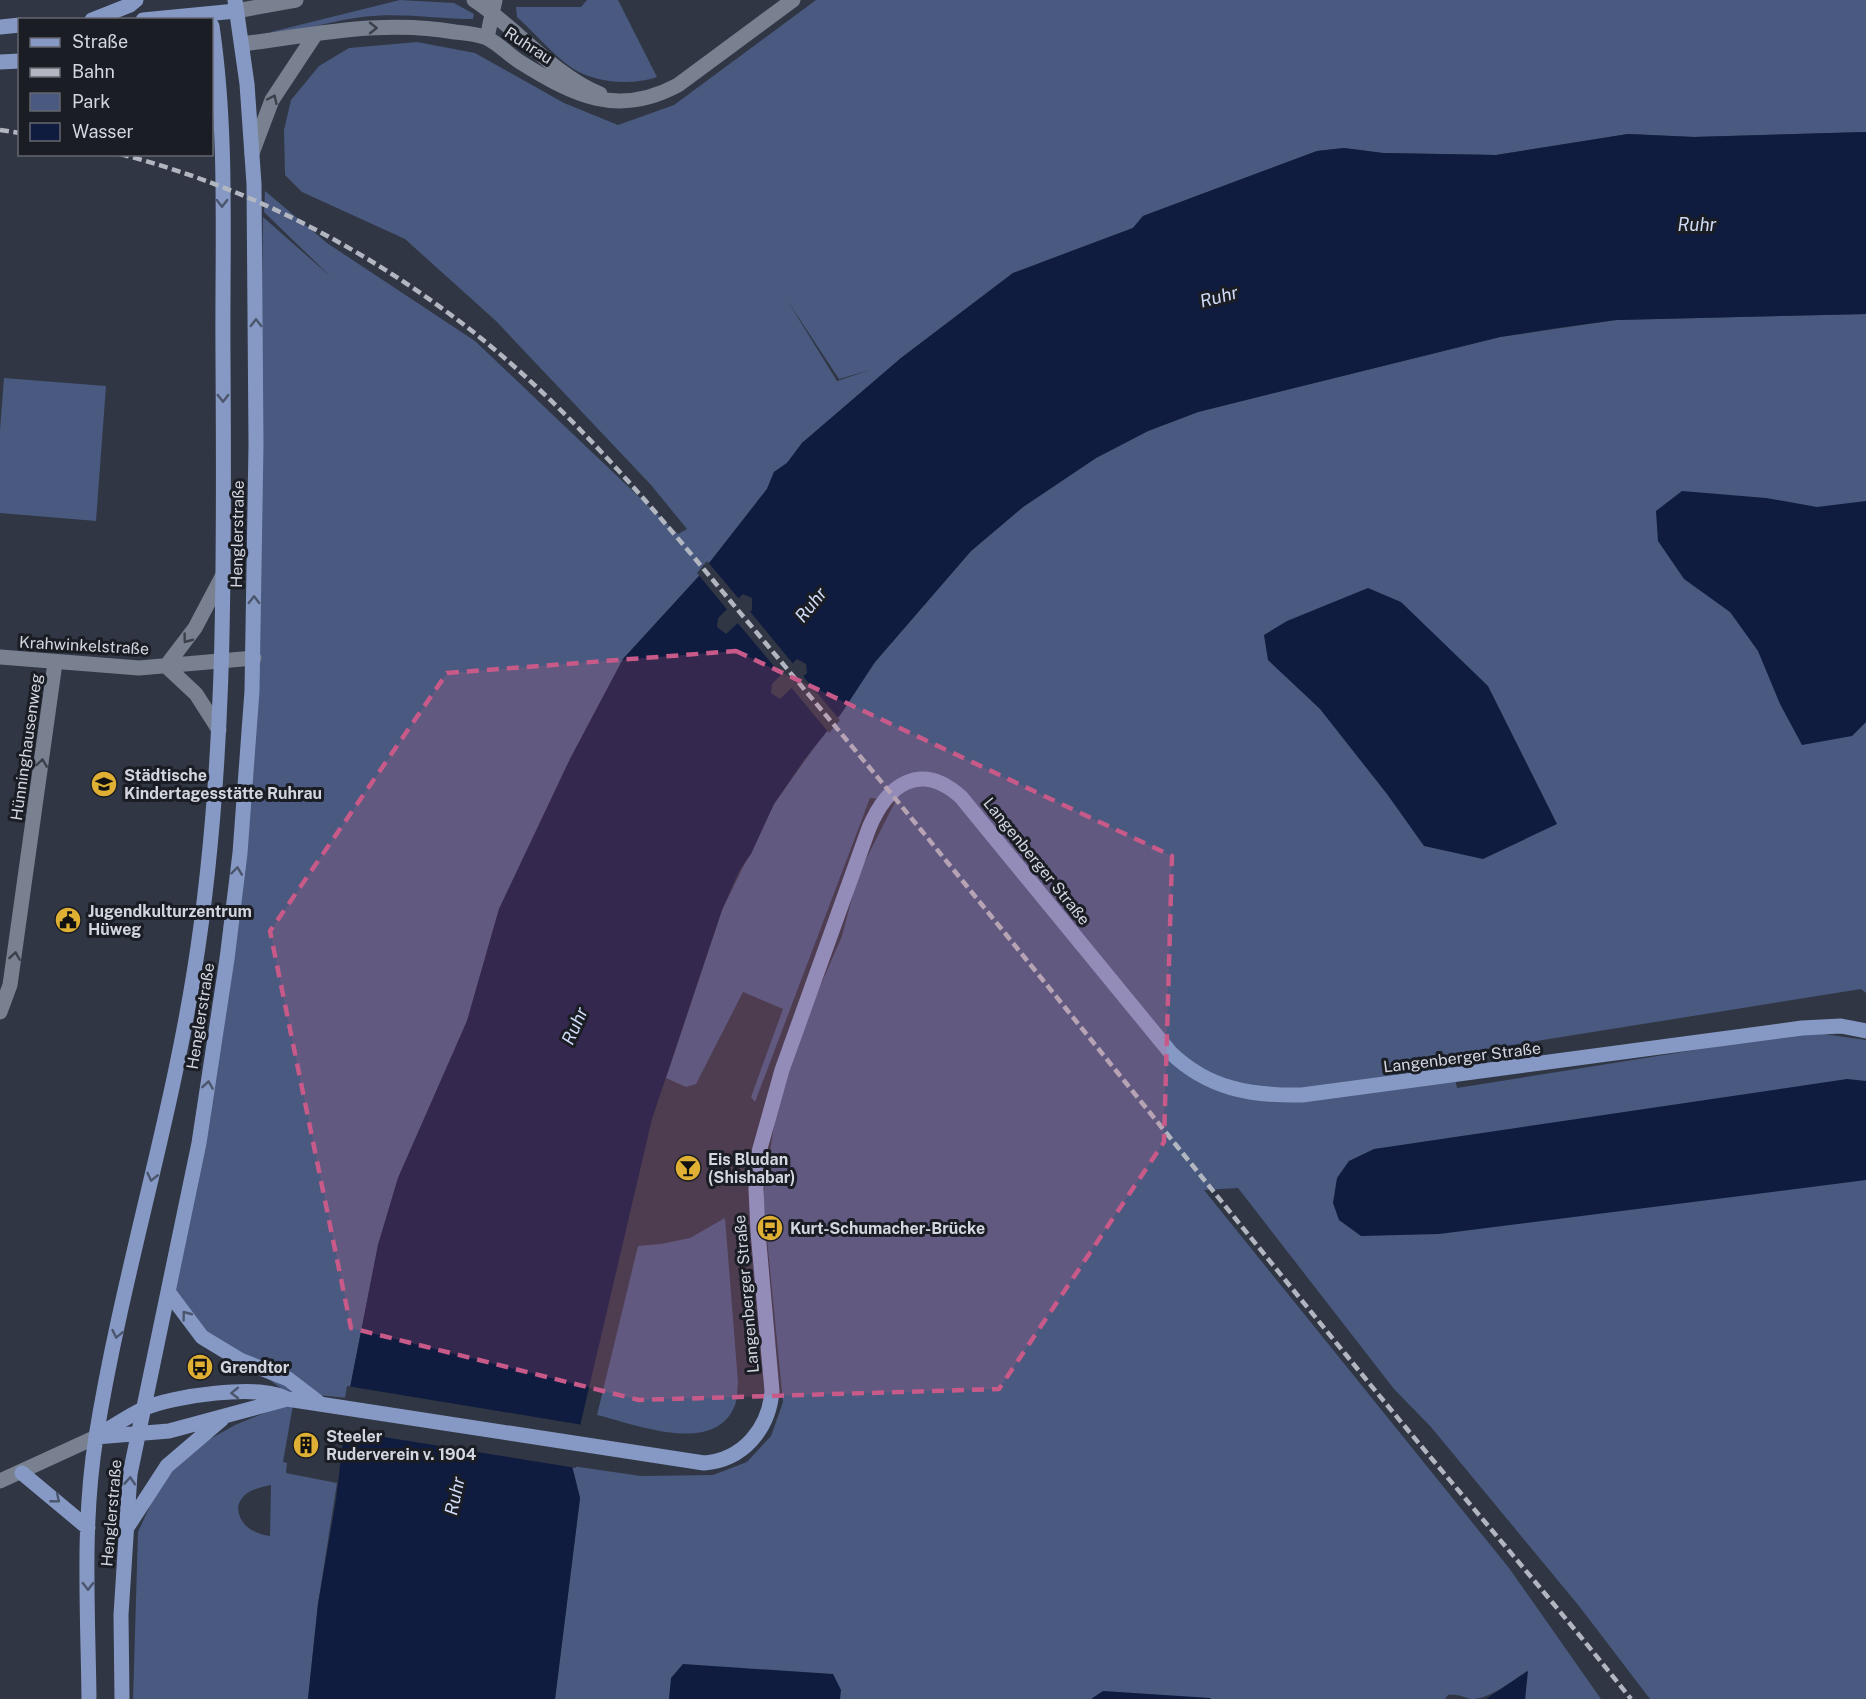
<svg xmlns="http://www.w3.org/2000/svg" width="1866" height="1699" font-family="'Public Sans',sans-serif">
	<rect width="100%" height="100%" fill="#303643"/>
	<!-- green -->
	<path fill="#49597f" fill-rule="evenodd" d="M400,0L454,3L474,14L473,19C436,19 400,12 362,17C332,21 302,30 272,35L271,32Z
		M587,0H618L657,77C631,86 595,83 572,68C552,54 535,33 517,17L516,7H581Z
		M816,0H1866V132L1694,137L1628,134L1496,155L1383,153L1344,148L1317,151L1143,216L1133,228L1013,273L901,358L802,443L787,463L774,472L767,489L699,576L623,659L570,759L499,909L467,1021L398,1178L378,1245L348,1398L286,1392L204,1332L172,1291L227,957L256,657L263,217L331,277L264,212L265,191L327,243L475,341L678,534L687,529L651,485L496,321L405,239L302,192L285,175L284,130L291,100L319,66L349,48L417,42L475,53L564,103L618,125L674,105ZM787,300L839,379L870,370L837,381Z
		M1866,314V993L1861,989L1450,1055L1457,1088L1809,1032L1866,1040V1699H1650L1579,1606L1431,1427L1394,1389L1238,1188L1204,1190L1509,1568L1601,1699H1525L1527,1671C1512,1681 1490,1699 1471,1699C1461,1697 1460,1694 1448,1695L1445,1699H555L580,1498L572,1466L641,1476L713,1475L747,1462L771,1436L783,1402L763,1198L776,1112L809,1012L842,936L858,875L896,800L870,798L755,1102L751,1097L783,1009L743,992L696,1084L686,1087L666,1078L722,910L774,804L875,662L971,551L1023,507L1096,458L1148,431L1198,412L1500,337L1616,320Z
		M4,378L106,386L96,521L0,513V430Z
		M725,1218L738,1382C737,1389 738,1398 735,1405C715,1457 635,1424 597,1415L638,1246L661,1244L690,1238Z
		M286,1404L293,1405L283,1462L287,1463L286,1473L337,1483L318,1604L308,1699H133L138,1532L154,1497L174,1468L201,1444L235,1425ZM271,1485L270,1536C253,1533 239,1526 238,1507C242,1491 257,1488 271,1485Z"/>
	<!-- water -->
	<path fill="#0f1c40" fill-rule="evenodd" d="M1866,132V314L1616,320L1557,328L1500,337L1198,412L1148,431L1096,458L1023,507L971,551L875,662L841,714L804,760L774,804L751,854L739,871L722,910L652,1119L580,1426L572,1466L580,1498L555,1699H308L318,1604L336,1500L348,1398L378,1245L398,1178L467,1021L499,909L570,759L623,659L699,576L767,489L774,472L787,463L802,443L901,358L1013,273L1133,228L1143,216L1317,151L1344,148L1383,153L1496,155L1628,134L1694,137ZM743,594L752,598V610L726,634L717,627L718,618ZM797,659L806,664L807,673L780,699L771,693L772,684Z
		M1682,491L1766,498L1817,507L1866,501V722L1852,736L1802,745L1780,704L1758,651L1730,612L1684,579L1658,541L1656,511Z
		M1368,588L1401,602L1488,686L1557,824L1483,859L1424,846L1387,794L1320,709L1268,660L1264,635L1287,621Z
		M1847,1079L1866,1081V1180L1439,1234L1361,1236L1339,1220L1333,1203L1337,1178L1349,1161L1374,1149Z
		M683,1664L833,1674L841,1690L840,1699H669L671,1678Z
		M1528,1671L1525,1699H1486Z
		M1103,1691L1210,1698L1211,1699H1091Z"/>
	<!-- pier -->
	<path fill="#303643" d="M707,561L740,600L729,612L697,573Z
		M748,609L794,665L783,677L736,621Z
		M802,675L840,720L829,733L790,686Z
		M347,1386L583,1425L576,1468L340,1430Z"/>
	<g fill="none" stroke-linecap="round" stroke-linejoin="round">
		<!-- minor -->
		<path stroke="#798090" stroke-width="15" d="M474,0C517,28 552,74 600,94
			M236,11L296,0
			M487,38L495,0
			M242,44C313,35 384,19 455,32C465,33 478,34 487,38C499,44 509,55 520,62C573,95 617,118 678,85L793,0
			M252,153L272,100L315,35
			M0,657L139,668L254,658
			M166,666L195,628L224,573
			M166,666L196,694L219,730
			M0,1012L10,985L55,663
			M0,1481L96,1437"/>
		<!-- major -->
		<path stroke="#8699c5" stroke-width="15" d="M92,20L130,5L136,0
			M143,20L236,11
			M0,27L20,25
			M0,62L20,61
			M169,1293L202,1337L240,1360L288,1379L318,1402
			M99,1435C114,1426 128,1416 143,1409C170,1396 262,1383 287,1399
			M96,1437L169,1431L287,1399L704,1463C743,1460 769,1429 772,1391L758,1232L756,1189L759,1152L782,1070L869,828C887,785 920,760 961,797L1170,1052C1208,1089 1251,1096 1302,1095L1802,1028L1841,1026L1866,1031
			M22,1473L88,1528
			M128,1526L167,1466L222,1419
			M89,1699C88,1612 82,1523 96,1437C121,1281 169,1129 194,973C227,769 224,561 223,356C222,247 228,134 212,26
			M122,1699L121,1615L130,1474L199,1143L227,959L240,853L252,691L256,444L254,184L247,84L235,0"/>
		<!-- rail -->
		<path stroke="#b2b6c0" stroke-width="4.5" stroke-dasharray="9 4.5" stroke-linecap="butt" d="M0,130L20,133
			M120,154C245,186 361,246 463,324C568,405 653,508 737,609C808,694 879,778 948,863C1092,1040 1234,1218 1378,1394C1462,1496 1549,1596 1631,1699"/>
	</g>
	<!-- one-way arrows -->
	<defs><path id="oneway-chevron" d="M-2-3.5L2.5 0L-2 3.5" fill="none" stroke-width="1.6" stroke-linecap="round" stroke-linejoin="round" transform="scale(1.5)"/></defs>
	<g stroke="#3c404a">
		<use href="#oneway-chevron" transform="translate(373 28)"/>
		<use href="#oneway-chevron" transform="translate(273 99) rotate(-65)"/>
		<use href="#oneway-chevron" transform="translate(187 639) rotate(127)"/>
		<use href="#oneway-chevron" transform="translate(42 763) rotate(-82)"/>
		<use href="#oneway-chevron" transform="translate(15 956) rotate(-81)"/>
	</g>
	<g stroke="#4b556c">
		<use href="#oneway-chevron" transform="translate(222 203) rotate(90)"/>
		<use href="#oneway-chevron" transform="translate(256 323) rotate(-90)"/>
		<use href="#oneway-chevron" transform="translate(223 398) rotate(90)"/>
		<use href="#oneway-chevron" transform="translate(254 600) rotate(-89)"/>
		<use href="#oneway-chevron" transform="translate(237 871) rotate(-83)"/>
		<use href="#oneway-chevron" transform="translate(208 1085) rotate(-81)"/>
		<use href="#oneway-chevron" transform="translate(152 1177) rotate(103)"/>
		<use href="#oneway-chevron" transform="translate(186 1315) rotate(-127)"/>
		<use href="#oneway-chevron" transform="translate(117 1334) rotate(102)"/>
		<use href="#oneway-chevron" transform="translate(235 1393) rotate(179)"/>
		<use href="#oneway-chevron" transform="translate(130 1481) rotate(-86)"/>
		<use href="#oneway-chevron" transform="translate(56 1499) rotate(39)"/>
		<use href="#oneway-chevron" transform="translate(88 1586) rotate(90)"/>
	</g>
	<!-- marked area -->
	<path fill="#c85a89" fill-opacity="0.2" stroke="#c85a89" stroke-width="4.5" stroke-dasharray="12 8" stroke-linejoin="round" d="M736,651L1172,856L1164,1142L999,1389L639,1400L351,1328L270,931L447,673Z"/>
	<!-- icons -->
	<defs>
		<symbol id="school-disc" viewBox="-11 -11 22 22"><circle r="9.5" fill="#dfb034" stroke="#1b1d24"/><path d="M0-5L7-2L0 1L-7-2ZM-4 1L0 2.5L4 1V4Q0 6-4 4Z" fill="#111"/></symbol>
		<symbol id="civic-disc" viewBox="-11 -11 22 22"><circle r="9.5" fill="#dfb034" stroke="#1b1d24"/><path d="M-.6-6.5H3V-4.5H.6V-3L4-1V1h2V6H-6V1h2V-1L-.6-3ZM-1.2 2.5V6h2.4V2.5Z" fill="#111"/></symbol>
		<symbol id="bar-disc" viewBox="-11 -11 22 22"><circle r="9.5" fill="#dfb034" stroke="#1b1d24"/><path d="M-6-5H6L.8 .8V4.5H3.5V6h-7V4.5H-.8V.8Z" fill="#111"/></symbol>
		<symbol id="bus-disc" viewBox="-11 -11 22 22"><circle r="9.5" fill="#dfb034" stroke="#1b1d24"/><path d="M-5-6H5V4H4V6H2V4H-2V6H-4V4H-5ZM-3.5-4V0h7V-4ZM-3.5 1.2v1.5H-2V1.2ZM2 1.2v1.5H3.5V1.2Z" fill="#111"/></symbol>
		<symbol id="building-disc" viewBox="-11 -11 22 22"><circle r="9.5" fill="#dfb034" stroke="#1b1d24"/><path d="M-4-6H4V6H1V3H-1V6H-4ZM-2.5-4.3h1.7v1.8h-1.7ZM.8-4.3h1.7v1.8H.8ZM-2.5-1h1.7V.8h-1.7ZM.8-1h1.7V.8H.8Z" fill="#111"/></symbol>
	</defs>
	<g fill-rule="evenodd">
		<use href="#school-disc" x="89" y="769" width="30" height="30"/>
		<use href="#civic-disc" x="53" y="905" width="30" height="30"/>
		<use href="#bar-disc" x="673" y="1153" width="30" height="30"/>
		<use href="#bus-disc" x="755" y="1213" width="30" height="30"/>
		<use href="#bus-disc" x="185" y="1352" width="30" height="30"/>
		<use href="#building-disc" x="291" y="1430" width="30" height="30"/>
	</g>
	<g text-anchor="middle" stroke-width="6" stroke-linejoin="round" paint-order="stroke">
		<!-- street labels -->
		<g font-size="16" fill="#d3d6df" stroke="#1b1d24">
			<text transform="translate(529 45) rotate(33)" y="6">Ruhrau</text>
			<text transform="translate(237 534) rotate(-89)" y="6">Henglerstraße</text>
			<text transform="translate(84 645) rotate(3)" y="6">Krahwinkelstraße</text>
			<text transform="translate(26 747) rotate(-82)" y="6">Hünninghausenweg</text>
			<text transform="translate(1037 861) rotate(51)" y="6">Langenberger Straße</text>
			<text transform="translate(200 1016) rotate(-81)" y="6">Henglerstraße</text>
			<text transform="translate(1462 1057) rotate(-7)" y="6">Langenberger Straße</text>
			<text transform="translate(746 1294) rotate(-95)" y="6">Langenberger Straße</text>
			<text transform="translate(111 1513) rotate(-85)" y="6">Henglerstraße</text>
		</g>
		<!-- poi labels -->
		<g font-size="16" font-weight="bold" fill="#d3d6df" stroke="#1b1d24" text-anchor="start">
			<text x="124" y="781">Städtische<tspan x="124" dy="18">Kindertagesstätte Ruhrau</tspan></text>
			<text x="88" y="917">Jugendkulturzentrum<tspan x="88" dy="18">Hüweg</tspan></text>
			<text x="708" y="1165">Eis Bludan<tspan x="708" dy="18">(Shishabar)</tspan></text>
			<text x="790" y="1234">Kurt-Schumacher-Brücke</text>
			<text x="220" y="1373">Grendtor</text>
			<text x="326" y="1442">Steeler<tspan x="326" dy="18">Ruderverein v. 1904</tspan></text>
		</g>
		<!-- water labels -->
		<g font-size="18" font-style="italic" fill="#cfdbf7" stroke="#1b1d24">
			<text x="1697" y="231">Ruhr</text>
			<text transform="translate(1219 297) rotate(-15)" y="6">Ruhr</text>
			<text transform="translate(811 605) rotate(-51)" y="6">Ruhr</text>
			<text transform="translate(575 1026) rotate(-66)" y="6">Ruhr</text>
			<text transform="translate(455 1496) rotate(-78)" y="6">Ruhr</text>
		</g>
	</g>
	<!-- legend -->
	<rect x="18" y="18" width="195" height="138" fill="#1b1d24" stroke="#65676f" stroke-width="1.5"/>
	<rect x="30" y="38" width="30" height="9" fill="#8699c5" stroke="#65676f" stroke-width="1.5"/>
	<text x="72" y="48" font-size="18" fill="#d3d6df">Straße</text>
	<rect x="30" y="68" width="30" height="9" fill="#b2b6c0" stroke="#65676f" stroke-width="1.5"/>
	<text x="72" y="78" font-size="18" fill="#d3d6df">Bahn</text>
	<rect x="30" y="93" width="30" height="18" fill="#49597f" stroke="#65676f" stroke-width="1.5"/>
	<text x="72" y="108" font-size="18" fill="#d3d6df">Park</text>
	<rect x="30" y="123" width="30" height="18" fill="#0f1c40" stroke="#65676f" stroke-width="1.5"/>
	<text x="72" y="138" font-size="18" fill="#d3d6df">Wasser</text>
</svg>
